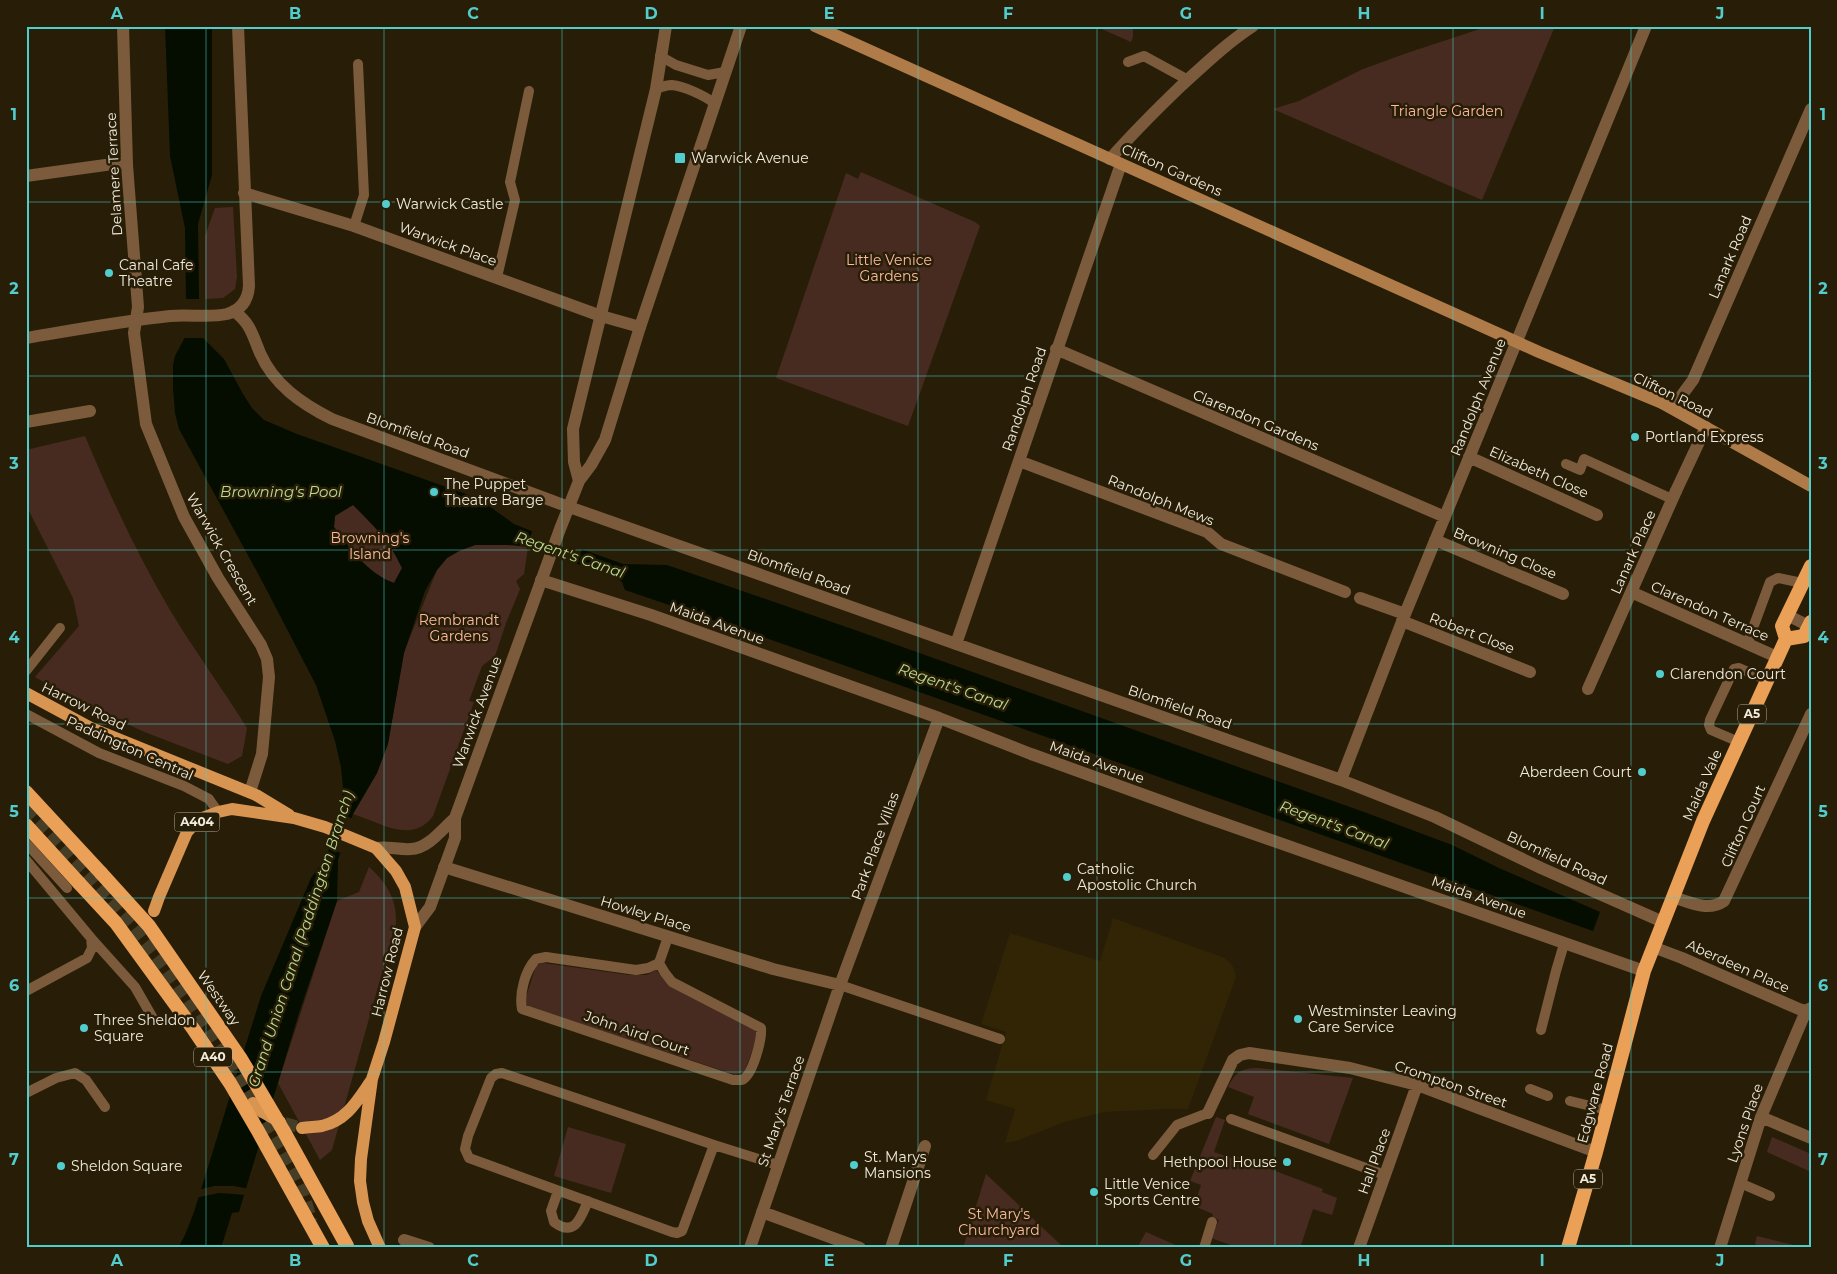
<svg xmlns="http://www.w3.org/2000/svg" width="1837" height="1274" font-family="Montserrat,sans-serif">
	<rect width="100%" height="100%" fill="#281e07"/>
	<!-- built -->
	<path fill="#312505" d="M1113,918L1225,958L1233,967L1236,977L1188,1109H1165L1104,1112L1064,1122L1016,1141L1005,1143L1015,1109L986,1100L1006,1032L981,1024L1010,933L1100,961Z"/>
	<!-- green -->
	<path fill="#482b20" d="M1095,26H1133V37L1131,42Z
		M1489,26H1555L1482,200L1273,109L1299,101L1363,69L1407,53Z
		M861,172L975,222L980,226L908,426L776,378L846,173L858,179Z
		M233,207L237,277L235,289L223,298L205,299V236L215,208Z
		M85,436C110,496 137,554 170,610C194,650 222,688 247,728L242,756L228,764L147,733L87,706L35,677L79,626L73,598L26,505V450Z
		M353,505C374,526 389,540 402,568L394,583C367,573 351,549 334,527L335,516Z
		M495,544L528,547L524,574L516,581L520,589L506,623L495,656L482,666L469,701L474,702L433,816C411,845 380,822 353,814L377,773L388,743L404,652L437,570L447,558L459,551L475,545Z
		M369,867C386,882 397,899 396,923L332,1150L320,1160L278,1083L337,901L359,892Z
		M543,963L629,975H647L656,970L668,984L756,1030L757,1038L745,1070L736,1075L527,1006L525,1000L536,966Z
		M1257,1068L1353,1078L1329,1144L1248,1114L1254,1097L1228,1087C1236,1072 1240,1069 1257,1068Z
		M1216,1117L1225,1120L1214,1152L1234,1159L1236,1156L1323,1189L1322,1192L1337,1198L1332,1215L1313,1209L1300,1248H1239L1211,1238L1219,1220L1212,1217L1213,1214L1194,1206L1201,1185L1190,1181Z
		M568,1127L626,1144L611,1193L554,1176Z
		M1772,1137L1811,1154V1172L1767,1152Z
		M986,1174L1064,1248H963Z
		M1146,1232L1180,1247L1179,1248H1137Z
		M1757,1236L1806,1248H1761L1755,1244Z"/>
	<!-- water -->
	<path fill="#040d00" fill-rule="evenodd" d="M165,26H212V175L198,224L199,299L203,338L224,359L243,394L252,408L264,420L297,434L466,494L489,506L514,524L534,532L623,564L667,565L855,630L1364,812L1452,845L1499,868L1600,912L1593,931L815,655L625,590L622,582L613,576L528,547L514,545H475L459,551L447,558L437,570L425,591L404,653L388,744L377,773L353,814L338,860L337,901L299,1013L241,1205L239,1212L232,1213L221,1248H178L185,1235L194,1212L261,996L311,878L327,856L341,807L343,788L341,767L335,741L316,685L262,581L179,429L175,413L173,388V365L175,356L184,339L186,299L185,228L170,156ZM353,505C375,527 389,540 402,568L394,583C367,573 351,549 334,527L335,516Z"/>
	<!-- pier -->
	<path fill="#281e07" d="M184,299H201L206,338H181Z
		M533,529L583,547L576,566L526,549Z
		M337,813L354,819L343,854L327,847Z
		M214,1186H234L249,1189L246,1195L219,1193L195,1198L198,1190Z"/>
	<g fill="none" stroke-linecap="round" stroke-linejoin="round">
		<!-- primary-tunnel -->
		<path stroke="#463d27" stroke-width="12" stroke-dasharray="12 6" stroke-linecap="butt" d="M26,808C65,850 105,891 140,935C185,992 226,1056 262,1118C281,1150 304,1184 311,1221
			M285,1123L302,1128"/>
		<!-- service -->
		<path stroke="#7b5b3c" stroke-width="10" d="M660,56L676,65L708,75L725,72
			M1128,62L1144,56L1188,80
			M656,89C661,87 666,85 672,85C684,86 705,96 714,103
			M354,226L364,195L358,64
			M497,277L515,200L510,182L529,91
			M1566,464L1580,470L1584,459L1672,499
			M1747,644L1770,582L1778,578L1802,583
			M26,671L60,628
			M26,714L99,753L184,786L209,799L218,812
			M1739,742L1711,730L1709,725L1710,720L1734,669L1739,668L1767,680
			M26,843L67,888
			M26,860L91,938L92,948L87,958L26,991
			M91,938L135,987L154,1020
			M659,963L648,968L636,970L546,957L536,959C525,971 519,993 522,1009L733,1080C734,1080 741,1080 742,1080C753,1075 762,1039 761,1028L672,982L665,973L659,963L668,937
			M840,985L1000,1039
			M1541,1030L1556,971L1564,944
			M502,1073L714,1145L682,1231L677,1233L672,1232L469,1158L465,1149L468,1136L491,1078L496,1074Z
			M1530,1089L1548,1096
			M26,1093L56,1078L75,1073L86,1080L105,1107
			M1570,1101L1607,1110
			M1231,1119L1385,1175
			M714,1145L778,1165
			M1153,1155L1177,1125L1208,1113
			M1740,1183L1770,1196
			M558,1191L551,1211L554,1222C575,1238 581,1217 588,1201
			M1204,1248L1212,1222"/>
		<!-- pedestrian -->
		<path stroke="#7b5b3c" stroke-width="12" d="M1676,491L1706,427"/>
		<!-- minor -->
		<path stroke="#7b5b3c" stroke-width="12" d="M123,26L127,165L138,307L134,333L146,424L184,517L218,578L261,645L267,659L269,677L262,754L250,792
			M1110,159C1133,133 1157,109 1182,85C1205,64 1227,43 1253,26
			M26,176L127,162
			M244,193L354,226L601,316L640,327
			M234,311C251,324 252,334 260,353C274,385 302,404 332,419L569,507L1341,780L1435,817L1541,868L1663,922
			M1056,349L1445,517
			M1662,403L1679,399L1693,380L1811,109
			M26,422L90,411
			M1469,457L1597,515
			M1019,461L1207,532L1221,544L1345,592
			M1435,540L1563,594
			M541,580L651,615L939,718L1031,754L1194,813L1644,971
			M1631,592L1777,657
			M1360,598L1405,614
			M1787,615L1811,627
			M1402,621L1530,672
			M956,644L1121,164
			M1588,689L1676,491
			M1341,780L1405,614L1646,26
			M444,867L773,969L840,985
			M1673,897C1689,902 1708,912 1724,901L1811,714
			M1653,947L1682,958L1799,1009L1806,1011L1811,1008
			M1208,1113L1233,1060L1240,1055L1249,1053L1350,1068L1417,1085L1596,1152
			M1761,1117L1811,1138
			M762,1212L860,1248
			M404,1240L429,1248
			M750,1248L840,985L939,718
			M891,1248L925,1146
			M1359,1248L1417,1085
			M1720,1248L1761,1117L1806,1011"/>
		<!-- tertiary -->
		<path stroke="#7b5b3c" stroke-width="12" d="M26,338C74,330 122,321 170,316C189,314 209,318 227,314C241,310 248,300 249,286L238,26
			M579,481L574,462L573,429L656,89L666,26
			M376,848C388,846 399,850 411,849C428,849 443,828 455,818
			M415,927L430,907L455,838V818L560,529L579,481L591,465L605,440L640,327L741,26"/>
		<!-- secondary -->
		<path stroke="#af7c49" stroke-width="12" d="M815,26L1539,352L1662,403L1811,486"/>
		<!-- primary -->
		<path stroke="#d89552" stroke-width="12" d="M26,693L91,728L256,795L289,815
			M154,911L159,897L187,832L194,824L202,818L218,812L232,809L294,818L325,827L376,848L396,871L405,887L415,927L384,1042L372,1079L361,1159L360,1181L363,1202L368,1221L380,1248
			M253,1103L261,1111L280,1122
			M302,1128C309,1127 316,1127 322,1126C347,1120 357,1101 371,1081"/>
		<!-- trunk -->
		<path stroke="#eaa056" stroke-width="14" d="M1786,639L1804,636L1811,622
			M26,792L101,873
			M26,825L79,883
			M1568,1248L1596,1152L1644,971L1703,821L1786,639L1782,626L1811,566"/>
		<!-- trunk-bridge -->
		<path stroke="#eaa056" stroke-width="14" d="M101,873L149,926L241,1059L283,1130L347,1246
			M79,883L116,923L194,1030L230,1083L258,1131L323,1248"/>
	</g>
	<!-- grid -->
	<path fill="none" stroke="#52cdce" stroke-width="1" stroke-opacity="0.55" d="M206,26V1248M384,26V1248M562,26V1248M740,26V1248M918,26V1248M1097,26V1248M1275,26V1248M1453,26V1248M1631,26V1248M26,202H1811M26,376H1811M26,550H1811M26,724H1811M26,898H1811M26,1072H1811"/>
	<!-- markers -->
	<g fill="#52cdce" stroke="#281e07" stroke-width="2">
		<rect x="674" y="152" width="12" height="12" rx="2.5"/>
		<circle cx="386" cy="204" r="5"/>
		<circle cx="109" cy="273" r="5"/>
		<circle cx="1635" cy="437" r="5"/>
		<circle cx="434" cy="492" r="5"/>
		<circle cx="1660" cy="674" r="5"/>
		<circle cx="1642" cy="772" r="5"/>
		<circle cx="1067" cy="877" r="5"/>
		<circle cx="1298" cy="1019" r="5"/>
		<circle cx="84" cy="1028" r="5"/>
		<circle cx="1287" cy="1162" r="5"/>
		<circle cx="854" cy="1165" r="5"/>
		<circle cx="61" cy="1166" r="5"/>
		<circle cx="1094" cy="1192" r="5"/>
	</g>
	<g text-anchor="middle" stroke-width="5" stroke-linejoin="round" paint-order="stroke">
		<!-- shield labels -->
		<g fill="#281e07" stroke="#b5ae9d" stroke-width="1">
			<rect x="1738" y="704.5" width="28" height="19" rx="4"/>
			<rect x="174.5" y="812.5" width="45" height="19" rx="4"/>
			<rect x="194" y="1047.5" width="38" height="19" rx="4"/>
			<rect x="1574" y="1169.5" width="28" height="19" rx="4"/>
		</g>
		<g font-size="12" font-weight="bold" fill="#f1ebdd">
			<text x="1752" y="718">A5</text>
			<text x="197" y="826">A404</text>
			<text x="213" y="1061">A40</text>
			<text x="1588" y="1183">A5</text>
		</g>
		<!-- park labels -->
		<g font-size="14" fill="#fdbaa1" stroke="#281e07">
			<text x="1447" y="116">Triangle Garden</text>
			<text x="889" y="265">Little Venice<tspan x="889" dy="16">Gardens</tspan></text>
			<text x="370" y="543">Browning's<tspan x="370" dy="16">Island</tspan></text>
			<text x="459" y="625">Rembrandt<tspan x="459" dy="16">Gardens</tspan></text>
			<text x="999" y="1219">St Mary's<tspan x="999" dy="16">Churchyard</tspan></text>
		</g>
		<!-- poi labels -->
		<g font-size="14" fill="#f1ebdd" stroke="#281e07" text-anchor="start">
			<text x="691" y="163">Warwick Avenue</text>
			<text x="396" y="209">Warwick Castle</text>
			<text x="119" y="270">Canal Cafe<tspan x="119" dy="16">Theatre</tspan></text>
			<text x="1645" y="442">Portland Express</text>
			<text x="444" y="489">The Puppet<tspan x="444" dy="16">Theatre Barge</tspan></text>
			<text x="1670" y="679">Clarendon Court</text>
			<text x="1632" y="777" text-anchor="end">Aberdeen Court</text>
			<text x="1077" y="874">Catholic<tspan x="1077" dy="16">Apostolic Church</tspan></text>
			<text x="1308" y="1016">Westminster Leaving<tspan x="1308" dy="16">Care Service</tspan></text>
			<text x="94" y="1025">Three Sheldon<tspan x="94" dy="16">Square</tspan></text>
			<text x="864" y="1162">St. Marys<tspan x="864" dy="16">Mansions</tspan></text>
			<text x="1277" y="1167" text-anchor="end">Hethpool House</text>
			<text x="71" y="1171">Sheldon Square</text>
			<text x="1104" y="1189">Little Venice<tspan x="1104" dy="16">Sports Centre</tspan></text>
		</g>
		<!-- street labels -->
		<g font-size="14" fill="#f1ebdd" stroke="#281e07">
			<text transform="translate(1172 170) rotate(24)" y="5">Clifton Gardens</text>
			<text transform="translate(114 174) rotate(-93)" y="5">Delamere Terrace</text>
			<text transform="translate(448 244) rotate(20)" y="5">Warwick Place</text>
			<text transform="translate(1730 257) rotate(-67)" y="5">Lanark Road</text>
			<text transform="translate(1673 395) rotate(26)" y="5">Clifton Road</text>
			<text transform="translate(1478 397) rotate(-68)" y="5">Randolph Avenue</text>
			<text transform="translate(1024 399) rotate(-71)" y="5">Randolph Road</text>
			<text transform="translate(1256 420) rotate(23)" y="5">Clarendon Gardens</text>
			<text transform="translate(418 435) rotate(20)" y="5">Blomfield Road</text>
			<text transform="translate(1539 472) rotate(24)" y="5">Elizabeth Close</text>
			<text transform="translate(1161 500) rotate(22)" y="5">Randolph Mews</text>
			<text transform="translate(222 549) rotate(60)" y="5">Warwick Crescent</text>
			<text transform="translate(1633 552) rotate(-66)" y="5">Lanark Place</text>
			<text transform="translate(1505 553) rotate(23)" y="5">Browning Close</text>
			<text transform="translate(799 572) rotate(20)" y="5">Blomfield Road</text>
			<text transform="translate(1710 611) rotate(24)" y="5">Clarendon Terrace</text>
			<text transform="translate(717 623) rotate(20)" y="5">Maida Avenue</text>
			<text transform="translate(1472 633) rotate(21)" y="5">Robert Close</text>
			<text transform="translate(84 706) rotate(26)" y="5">Harrow Road</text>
			<text transform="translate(1180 707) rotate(19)" y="5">Blomfield Road</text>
			<text transform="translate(477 712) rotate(-70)" y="5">Warwick Avenue</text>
			<text transform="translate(130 748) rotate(24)" y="5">Paddington Central</text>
			<text transform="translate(1097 762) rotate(20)" y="5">Maida Avenue</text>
			<text transform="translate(1702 785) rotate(-66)" y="5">Maida Vale</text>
			<text transform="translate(1743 826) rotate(-66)" y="5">Clifton Court</text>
			<text transform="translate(875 846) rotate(-70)" y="5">Park Place Villas</text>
			<text transform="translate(1557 858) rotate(25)" y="5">Blomfield Road</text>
			<text transform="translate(1479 897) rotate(20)" y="5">Maida Avenue</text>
			<text transform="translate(646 914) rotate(17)" y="5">Howley Place</text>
			<text transform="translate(1738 966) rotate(24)" y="5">Aberdeen Place</text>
			<text transform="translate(387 972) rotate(-76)" y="5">Harrow Road</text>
			<text transform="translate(219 998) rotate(55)" y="5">Westway</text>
			<text transform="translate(637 1033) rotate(19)" y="5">John Aird Court</text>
			<text transform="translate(1451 1084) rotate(19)" y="5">Crompton Street</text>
			<text transform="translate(1595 1093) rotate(-75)" y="5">Edgware Road</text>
			<text transform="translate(781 1111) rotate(-71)" y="5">St Mary's Terrace</text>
			<text transform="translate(1745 1123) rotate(-71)" y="5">Lyons Place</text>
			<text transform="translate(1374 1161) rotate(-70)" y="5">Hall Place</text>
		</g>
		<!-- water labels -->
		<g font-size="15" font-style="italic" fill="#b7dd92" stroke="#281e07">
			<text x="281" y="497">Browning's Pool</text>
			<text transform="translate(570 555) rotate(19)" y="5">Regent's Canal</text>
			<text transform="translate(953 687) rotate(19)" y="5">Regent's Canal</text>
			<text transform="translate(1334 825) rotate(20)" y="5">Regent's Canal</text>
			<text transform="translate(301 939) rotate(-72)" y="5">Grand Union Canal (Paddington Branch)</text>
		</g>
	</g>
	<!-- border -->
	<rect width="1837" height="1274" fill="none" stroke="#281e07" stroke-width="55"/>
	<rect x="28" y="28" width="1782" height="1218" fill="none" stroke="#52cdce" stroke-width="2"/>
	<g font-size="16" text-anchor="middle" font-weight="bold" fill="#52cdce">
		<text x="117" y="19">A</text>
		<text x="295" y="19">B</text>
		<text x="473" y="19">C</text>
		<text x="651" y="19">D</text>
		<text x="829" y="19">E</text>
		<text x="1008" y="19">F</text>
		<text x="1186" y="19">G</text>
		<text x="1364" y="19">H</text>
		<text x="1542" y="19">I</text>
		<text x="1720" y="19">J</text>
		<text x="14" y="120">1</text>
		<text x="1823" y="120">1</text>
		<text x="14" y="294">2</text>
		<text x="1823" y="294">2</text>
		<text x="14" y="469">3</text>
		<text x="1823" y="469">3</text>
		<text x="14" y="643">4</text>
		<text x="1823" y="643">4</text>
		<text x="14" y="817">5</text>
		<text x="1823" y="817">5</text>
		<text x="14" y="991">6</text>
		<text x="1823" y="991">6</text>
		<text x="14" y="1165">7</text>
		<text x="1823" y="1165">7</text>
		<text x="117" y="1266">A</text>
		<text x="295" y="1266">B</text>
		<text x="473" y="1266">C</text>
		<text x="651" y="1266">D</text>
		<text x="829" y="1266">E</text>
		<text x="1008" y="1266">F</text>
		<text x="1186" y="1266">G</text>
		<text x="1364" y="1266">H</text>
		<text x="1542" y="1266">I</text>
		<text x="1720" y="1266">J</text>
	</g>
</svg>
